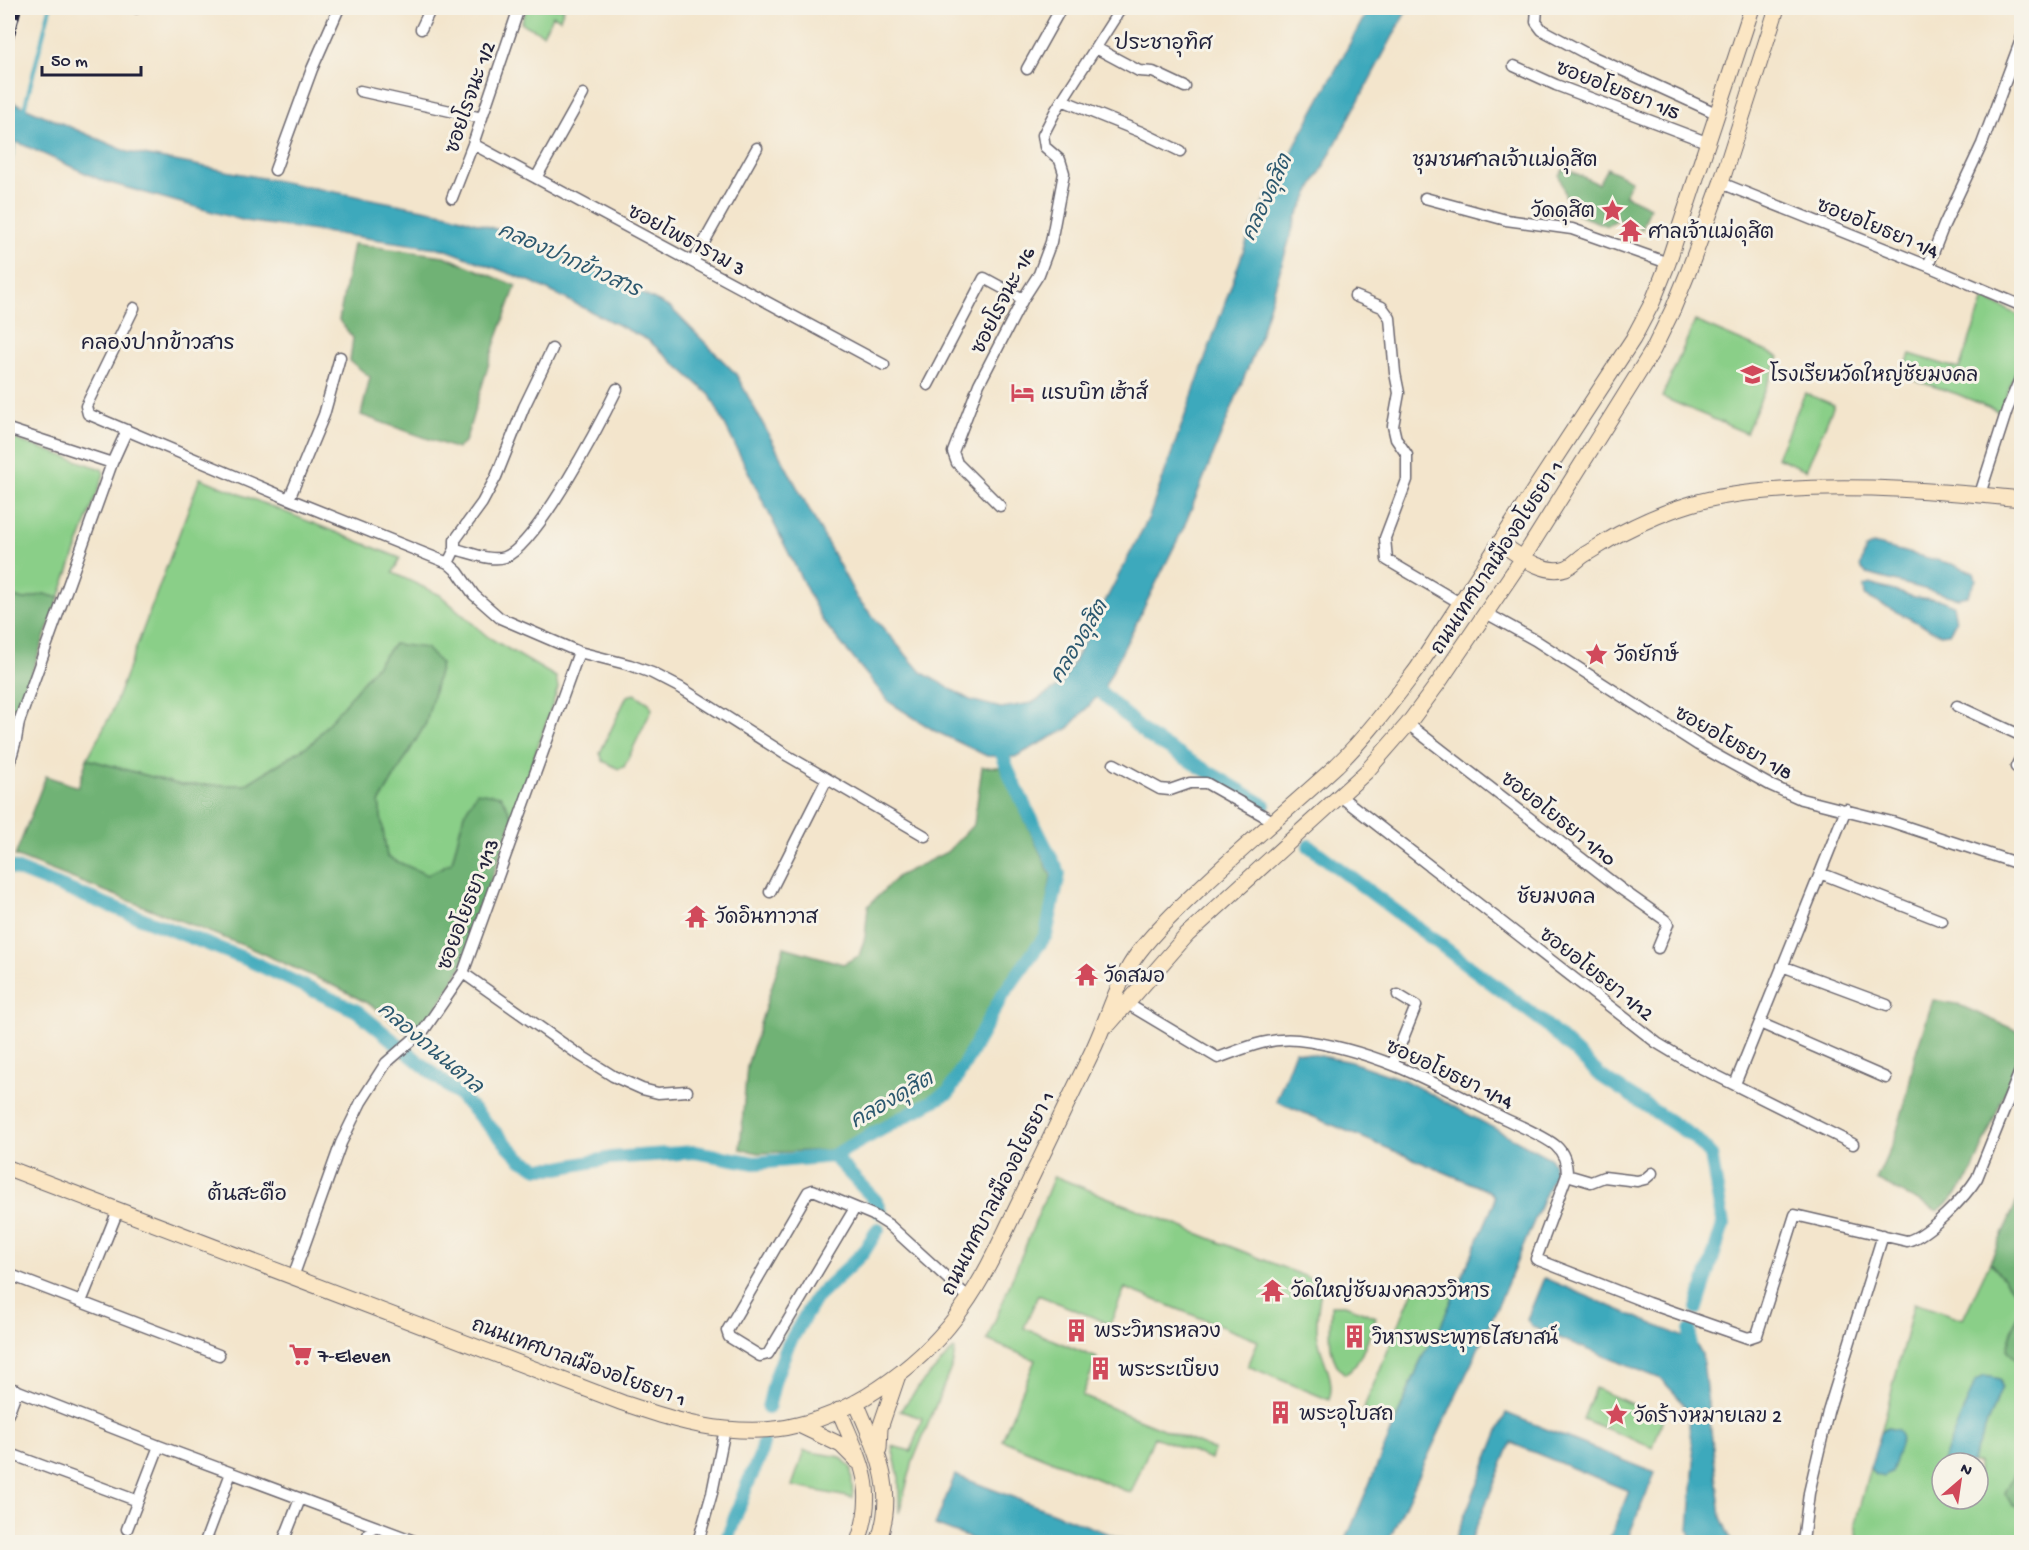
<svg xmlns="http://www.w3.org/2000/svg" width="2029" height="1550" font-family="'Gochi Hand','Playpen Sans Thai',sans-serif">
	<rect width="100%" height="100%" fill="#f7f3e8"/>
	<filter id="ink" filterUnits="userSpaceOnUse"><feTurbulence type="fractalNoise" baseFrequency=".0167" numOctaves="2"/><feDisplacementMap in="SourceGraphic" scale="12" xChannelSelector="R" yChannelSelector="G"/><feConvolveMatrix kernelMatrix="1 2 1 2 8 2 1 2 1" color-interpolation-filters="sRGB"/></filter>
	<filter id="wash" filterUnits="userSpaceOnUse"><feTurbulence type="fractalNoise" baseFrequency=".008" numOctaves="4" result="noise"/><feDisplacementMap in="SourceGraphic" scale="24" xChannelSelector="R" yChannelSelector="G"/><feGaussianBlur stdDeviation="1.35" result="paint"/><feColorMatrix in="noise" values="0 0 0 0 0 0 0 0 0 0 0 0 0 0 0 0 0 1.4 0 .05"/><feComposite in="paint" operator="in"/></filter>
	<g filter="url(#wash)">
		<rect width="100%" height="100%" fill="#f3e5cc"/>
		<!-- green -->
		<path fill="#8acf88" stroke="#567862" stroke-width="1.5" fill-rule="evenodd" d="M527,8H564L560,19L553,15L543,34L521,23Z
			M1984,299L2021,316V358L2000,412L1957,394L1902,376L1910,354L1959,369Z
			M1695,321L1779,357L1746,433L1662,397Z
			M1805,393L1834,405L1806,470L1777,457Z
			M8,437L102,469L104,474L59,598L44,594L23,600L8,595Z
			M200,478L400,558L393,573L440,595L488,637L556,677L558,688L513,818L501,796L464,814L452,862L427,875L387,857L379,803L426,723L441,664L394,644L312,743L245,785H181L87,759L112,712Z
			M635,694L649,703L652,709L624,767L619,769L603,761L600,753L627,696Z
			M1054,1176L1322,1283C1320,1298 1316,1315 1317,1330C1318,1357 1337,1375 1329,1400L1248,1366L1258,1341L1125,1288L1110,1324L1038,1295L1024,1328L1097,1358L1082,1396L1214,1450L1211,1459L1154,1437L1131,1493L1002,1440L1035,1360L987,1340Z
			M1990,1262L2021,1300L2007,1349L2021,1366V1388L2018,1402L2021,1407V1461L2005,1493L2012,1505L2021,1509V1542H1859L1855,1523L1870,1468L1874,1474L1898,1430L1887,1428L1881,1433L1914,1303L1963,1319ZM1984,1376L2000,1379L2002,1387L1971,1463H1978V1499H1942V1490L1936,1487L1935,1477Z
			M1417,1281L1453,1297L1438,1332L1424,1353L1393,1426L1362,1412Z
			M1331,1305H1345L1376,1317C1369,1333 1361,1368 1345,1374C1325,1358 1331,1328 1331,1305Z
			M953,1350H955L953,1363L913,1461L899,1513V1478L892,1446L911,1451L922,1418L900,1411L921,1384Z
			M1595,1388L1663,1418L1653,1448L1583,1419Z
			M804,1451L841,1457L851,1468L853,1498L792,1486Z"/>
		<!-- forest -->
		<path fill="#6fb274" stroke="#486a58" stroke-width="1.5" d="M1565,168L1598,184L1607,168L1631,180L1625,195L1650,207L1642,229L1618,219L1607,226L1575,214L1567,201L1559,175Z
			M353,244L444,256L516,286L495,343L465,442L457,449L361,415L370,377L350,361L353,338L339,320Z
			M44,594L59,598L18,710L8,704V595L23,600Z
			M394,644L426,648L441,664L426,723L379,803L387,857L427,875L452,862L464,814L477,792L501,796L513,818L460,970L438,1006L412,1037L374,1007L339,988L250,948L15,856L46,776L78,787L87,759L181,785H245L312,743Z
			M982,767H1000L1051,876L1042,932L999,993L946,1088L831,1150L759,1153L740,1149L747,1066L784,947L843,964L859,956L865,937L868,906L898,876L947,852L974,824Z
			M1933,1000L1957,1004L2022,1033L2021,1052L1971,1175L1957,1194L1938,1211L1876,1180L1895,1138L1907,1095L1915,1055Z
			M2018,1199L2022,1201L2021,1300L1990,1262Z
			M2021,1302L2022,1366H2021L2007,1349Z
			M2021,1461V1509L2012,1505L2005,1493Z"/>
		<!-- water -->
		<path fill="#3ca9bc" stroke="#2f667c" stroke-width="1.5" d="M1369,8H1408L1296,218L1258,343L1184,527L1103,690L1069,728L1015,757L987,756L935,731L889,702L822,620L710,395L648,340L532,282L444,249L245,221L103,181L8,138V100L128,152L449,214L542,244L671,308L736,374L857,598L921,672L970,700L1001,708L1032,703L1062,684L1149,517L1254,221Z
			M1873,544L1952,564L1974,573L1976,580L1967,596L1958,598L1867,574L1860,567L1866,548Z
			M1870,584L1915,597L1942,600L1953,605L1956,621L1949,633L1940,634L1865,596L1864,586Z
			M1295,1051L1351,1062L1404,1080L1550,1158L1554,1165L1555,1172L1497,1308L1388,1542H1345L1424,1353L1438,1332L1494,1203V1196L1489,1191L1276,1101Z
			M1544,1278L1693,1341L1702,1353L1721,1517L1732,1542H1693L1689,1530L1694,1462L1687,1411L1678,1397L1661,1379L1532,1327L1527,1319Z
			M1984,1376L2000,1379L2002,1387L1971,1463H1942V1490L1936,1487L1935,1477L1976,1381Z
			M1506,1413L1655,1473L1626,1542H1608L1629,1491L1511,1443L1470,1542H1454Z
			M1887,1428L1898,1430L1902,1438L1891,1473L1884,1477L1874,1474L1870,1468L1881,1433Z
			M955,1475L1130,1542H980L935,1525Z"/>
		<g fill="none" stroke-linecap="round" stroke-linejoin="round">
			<!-- stream -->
			<path stroke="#3ca9bc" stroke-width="4" d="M24,110L50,8
				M8,172L16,138"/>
			<!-- canal -->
			<path stroke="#3ca9bc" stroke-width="14" d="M1087,679L1148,736L1264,805
				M1309,846L1542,1021L1601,1076L1695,1138L1711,1155L1723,1225L1697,1308
				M8,866L246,959L357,1011L458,1094L521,1159L538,1168H559L611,1158L695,1152L755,1163L833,1156L949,1092L1002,996L1046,935L1059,874L1012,780L997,741
				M833,1156L876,1201L880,1212
				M1689,1356L1690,1331
				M768,1408L775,1379L788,1345L815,1299L863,1253L878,1229
				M726,1542L747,1485L759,1459L763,1444"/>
		</g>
	</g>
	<g filter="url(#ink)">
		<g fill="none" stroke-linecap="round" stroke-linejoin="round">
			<defs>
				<path id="street" d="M136,8H137
					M1537,8L1536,22L1542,30L1587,54L1718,114
					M421,29L431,8
					M1096,48L1139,71L1153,72L1185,87
					M1514,66L1556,85L1709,143
					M1027,69L1061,8
					M360,91L482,118
					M1062,100L1141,132L1180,151
					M473,144L884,365
					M275,170L312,69L339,8
					M536,178L583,94
					M1721,183L1928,266L2022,306
					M452,198L473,144L519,8
					M1425,198L1506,220L1572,229L1668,263
					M693,262L757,148
					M1928,266L1944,225L1982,144L2022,37
					M1355,296L1382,307L1390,318L1395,373L1399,393L1393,426L1396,439L1407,455V480L1385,538L1387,560L1460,603
					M134,308L86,406L88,414L289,499L448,563L458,572L474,595L500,618L579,652L630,665L652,673L681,688L788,756L925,836
					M928,385L984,278L1023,299
					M8,429L112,463
					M1980,494L2007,410L2022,374
					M289,499L324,415L340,357
					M1000,506L957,463L953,452L979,384L1023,299L1039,274L1051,242L1064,173L1060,160L1045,147L1043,135L1056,110L1121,8
					M455,549V540L482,503L496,477L524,407L552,349
					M448,563L455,549C469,552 491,562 505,557C537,545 601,422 617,389
					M1486,613L1535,640L1698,745L1770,785L1801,799L1892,822L2022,865
					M1957,706L2022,736
					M1408,724L1621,889L1665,920L1668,924L1658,948
					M10,761L16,740L19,722L112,463L127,430
					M1114,764L1160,789L1170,790L1190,783H1206L1273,821
					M2016,767L2022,755
					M1340,796L1657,1043L1687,1061L1853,1144
					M1820,873L1942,921
					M770,892L827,779
					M1782,966L1887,1005
					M463,973L575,1052L613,1076L642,1089L658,1093L687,1091
					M1121,1000L1218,1058C1245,1048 1269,1037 1298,1040C1374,1049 1433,1082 1499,1116C1513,1123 1545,1136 1556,1146C1564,1153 1567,1165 1567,1175L1536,1259L1648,1303L1748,1338L1757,1335L1795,1215L1907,1241C1928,1236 1966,1196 1977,1178L2022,1066
					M1760,1023L1886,1078
					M1393,1063L1416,1006L1398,995
					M1735,1084L1846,809
					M1567,1175L1591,1182L1604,1177L1637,1181L1645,1179L1652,1173
					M855,1208L768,1354L760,1356L729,1337L727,1331L808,1192L813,1190L873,1215L889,1225L969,1298
					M8,1274L219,1355
					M293,1277L341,1143L361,1102L386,1063L424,1030L463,973L579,652
					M81,1302L118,1210
					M8,1387L159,1446L417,1542
					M8,1414L17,1390
					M8,1453L138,1501
					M127,1529L159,1446
					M205,1542L231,1473
					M283,1542L300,1499
					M365,1542L372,1526
					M698,1542L712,1493L725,1429
					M1803,1542L1809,1493L1828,1412L1883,1235"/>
				<path id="secondary" d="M1500,543C1517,554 1544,576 1566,568C1572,566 1578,559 1584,555C1596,548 1608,540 1619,534C1642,522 1667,511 1691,504C1720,495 1750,492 1781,490C1861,484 1941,491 2022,499
					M1109,1024L1187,935L1366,772L1408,724L1439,682L1523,558L1653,350L1673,309L1689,270L1721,183L1777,8
					M8,1168L623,1403C656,1414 691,1426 726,1429C749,1431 775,1431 797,1425C860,1411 927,1360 963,1307C986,1275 1002,1238 1019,1203C1043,1153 1067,1103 1091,1054C1108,1020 1116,982 1139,952C1156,930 1176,911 1196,892C1242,848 1290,808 1337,765C1367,736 1392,702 1417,669L1633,339L1652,303L1668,263L1752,8
					M856,1402C876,1450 898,1490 878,1542
					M839,1410C860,1462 878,1486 858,1542
					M799,1425L841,1445L857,1461
					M879,1449L880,1428L898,1375"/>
			</defs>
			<!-- street casing -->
			<use href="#street" stroke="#6b666e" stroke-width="13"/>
			<!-- secondary casing -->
			<use href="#secondary" stroke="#6b666e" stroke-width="17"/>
			<!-- street -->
			<use href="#street" stroke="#fff" stroke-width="10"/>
			<!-- secondary -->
			<use href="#secondary" stroke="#fbe6c4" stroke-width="15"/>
			<defs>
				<path id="rail" d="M8,50L19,8"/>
			</defs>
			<!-- rail casing -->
			<use href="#rail" stroke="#22223b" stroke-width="6"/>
			<!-- rail -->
			<use href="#rail" stroke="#f7f3e8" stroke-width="4" stroke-dasharray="11" stroke-linecap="butt"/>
		</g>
	</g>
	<!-- icons -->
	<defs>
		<symbol id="sight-bare" viewBox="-9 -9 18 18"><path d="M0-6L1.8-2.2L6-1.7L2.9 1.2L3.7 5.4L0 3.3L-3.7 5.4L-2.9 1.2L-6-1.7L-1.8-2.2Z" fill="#d1495b" stroke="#f7f3e8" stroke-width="2.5" paint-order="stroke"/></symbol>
		<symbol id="temple-bare" viewBox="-9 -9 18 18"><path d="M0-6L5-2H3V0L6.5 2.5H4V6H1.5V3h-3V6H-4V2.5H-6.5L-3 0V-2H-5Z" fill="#d1495b" stroke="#f7f3e8" stroke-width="2.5" paint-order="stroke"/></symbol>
		<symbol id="school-bare" viewBox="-9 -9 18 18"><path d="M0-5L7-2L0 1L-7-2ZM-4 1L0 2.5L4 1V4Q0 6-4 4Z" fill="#d1495b" stroke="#f7f3e8" stroke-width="2.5" paint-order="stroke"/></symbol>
		<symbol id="hotel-bare" viewBox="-9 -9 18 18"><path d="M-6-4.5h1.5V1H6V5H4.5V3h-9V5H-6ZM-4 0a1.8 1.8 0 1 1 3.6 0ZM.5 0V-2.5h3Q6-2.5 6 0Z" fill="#d1495b" stroke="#f7f3e8" stroke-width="2.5" paint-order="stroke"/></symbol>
		<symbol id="building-bare" viewBox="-9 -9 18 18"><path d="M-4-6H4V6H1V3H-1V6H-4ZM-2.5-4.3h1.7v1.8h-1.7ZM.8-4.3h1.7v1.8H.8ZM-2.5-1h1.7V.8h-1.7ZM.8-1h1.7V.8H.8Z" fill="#d1495b" stroke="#f7f3e8" stroke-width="2.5" paint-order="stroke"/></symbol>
		<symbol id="supermarket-bare" viewBox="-9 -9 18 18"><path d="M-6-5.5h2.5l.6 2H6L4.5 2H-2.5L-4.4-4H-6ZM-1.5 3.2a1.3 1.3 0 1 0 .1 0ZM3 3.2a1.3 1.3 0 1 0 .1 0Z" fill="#d1495b" stroke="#f7f3e8" stroke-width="2.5" paint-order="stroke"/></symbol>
	</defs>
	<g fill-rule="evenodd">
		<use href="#sight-bare" x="1596" y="194" width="33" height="33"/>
		<use href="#temple-bare" x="1614" y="214" width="33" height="33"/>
		<use href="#school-bare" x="1736" y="358" width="33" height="33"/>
		<use href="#hotel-bare" x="1006" y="376" width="33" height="33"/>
		<use href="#sight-bare" x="1580" y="638" width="33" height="33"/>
		<use href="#temple-bare" x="680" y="900" width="33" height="33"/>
		<use href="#temple-bare" x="1070" y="958" width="33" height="33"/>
		<use href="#temple-bare" x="1256" y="1274" width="33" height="33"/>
		<use href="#building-bare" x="1060" y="1314" width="33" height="33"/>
		<use href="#building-bare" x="1338" y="1320" width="33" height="33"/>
		<use href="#supermarket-bare" x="284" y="1338" width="33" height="33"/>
		<use href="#building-bare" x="1084" y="1352" width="33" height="33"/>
		<use href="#building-bare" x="1264" y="1396" width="33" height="33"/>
		<use href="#sight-bare" x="1600" y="1398" width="33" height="33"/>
	</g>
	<g text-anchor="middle" stroke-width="6" stroke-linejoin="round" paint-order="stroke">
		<!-- street labels -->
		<g font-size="20" fill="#22223b" stroke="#f7f3e8">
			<text transform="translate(1618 89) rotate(21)" y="7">ซอยอโยธยา 1/5</text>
			<text transform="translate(469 97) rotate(-71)" y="7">ซอยโรจนะ 1/2</text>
			<text transform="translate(1878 227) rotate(22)" y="7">ซอยอโยธยา 1/4</text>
			<text transform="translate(687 239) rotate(28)" y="7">ซอยโพธาราม 3</text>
			<text transform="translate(1002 300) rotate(-63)" y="7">ซอยโรจนะ 1/6</text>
			<text transform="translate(1496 557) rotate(-57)" y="7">ถนนเทศบาลเมืองอโยธยา 1</text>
			<text transform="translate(1734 742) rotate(29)" y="7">ซอยอโยธยา 1/8</text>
			<text transform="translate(1559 818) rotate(38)" y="7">ซอยอโยธยา 1/10</text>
			<text transform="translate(467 904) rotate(-69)" y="7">ซอยอโยธยา 1/13</text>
			<text transform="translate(1597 973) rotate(38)" y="7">ซอยอโยธยา 1/12</text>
			<text transform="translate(1450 1073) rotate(25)" y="7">ซอยอโยธยา 1/14</text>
			<text transform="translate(997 1193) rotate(-63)" y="7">ถนนเทศบาลเมืองอโยธยา 1</text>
			<text transform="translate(579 1361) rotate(20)" y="7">ถนนเทศบาลเมืองอโยธยา 1</text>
		</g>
		<!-- poi labels -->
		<g font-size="20" fill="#22223b" stroke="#f7f3e8" text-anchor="start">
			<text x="1595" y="217" text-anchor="end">วัดดุสิต</text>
			<text x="1648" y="238">ศาลเจ้าแม่ดุสิต</text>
			<text x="1770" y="381">โรงเรียนวัดใหญ่ชัยมงคล</text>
			<text x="1041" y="399">แรบบิท เฮ้าส์</text>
			<text x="1614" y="661">วัดยักษ์</text>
			<text x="715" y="923">วัดอินทาวาส</text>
			<text x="1104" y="982">วัดสมอ</text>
			<text x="1291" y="1297">วัดใหญ่ชัยมงคลวรวิหาร</text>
			<text x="1094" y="1337">พระวิหารหลวง</text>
			<text x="1372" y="1344">วิหารพระพุทธไสยาสน์</text>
			<text x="318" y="1362">7-Eleven</text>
			<text x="1118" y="1376">พระระเบียง</text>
			<text x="1299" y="1420">พระอุโบสถ</text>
			<text x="1634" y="1422">วัดร้างหมายเลข 2</text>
		</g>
		<!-- neighbourhood labels -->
		<g font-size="21" fill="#22223b" stroke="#f7f3e8">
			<text x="1163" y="49">ประชาอุทิศ</text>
			<text x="1505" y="166">ชุมชนศาลเจ้าแม่ดุสิต</text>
			<text x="158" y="349">คลองปากข้าวสาร</text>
			<text x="1556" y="903">ชัยมงคล</text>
			<text x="247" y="1200">ต้นสะตือ</text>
		</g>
		<!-- water labels -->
		<g font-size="21" font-style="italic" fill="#2c586f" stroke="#f7f3e8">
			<text transform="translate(1266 197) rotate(-65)" y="7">คลองดุสิต</text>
			<text transform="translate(570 259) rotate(24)" y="7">คลองปากข้าวสาร</text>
			<text transform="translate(1078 641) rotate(-59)" y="7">คลองดุสิต</text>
			<text transform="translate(431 1047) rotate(40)" y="7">คลองถนนตาล</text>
			<text transform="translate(891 1099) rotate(-30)" y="7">คลองดุสิต</text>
		</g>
	</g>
	<!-- margin -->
	<rect width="2029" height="1550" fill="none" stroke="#f7f3e8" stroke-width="30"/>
	<!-- north arrow -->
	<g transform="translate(1960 1481) rotate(29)"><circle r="28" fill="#f7f3e8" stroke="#a29fa3" stroke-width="1.5"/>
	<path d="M0-4.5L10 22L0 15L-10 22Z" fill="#d1495b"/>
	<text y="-9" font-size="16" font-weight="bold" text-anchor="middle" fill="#22223b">N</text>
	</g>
	<!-- scale -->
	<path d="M42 66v9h99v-9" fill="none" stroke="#22223b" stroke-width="3"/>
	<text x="51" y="66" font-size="18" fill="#22223b" stroke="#f7f3e8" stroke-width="4.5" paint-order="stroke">50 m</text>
</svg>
